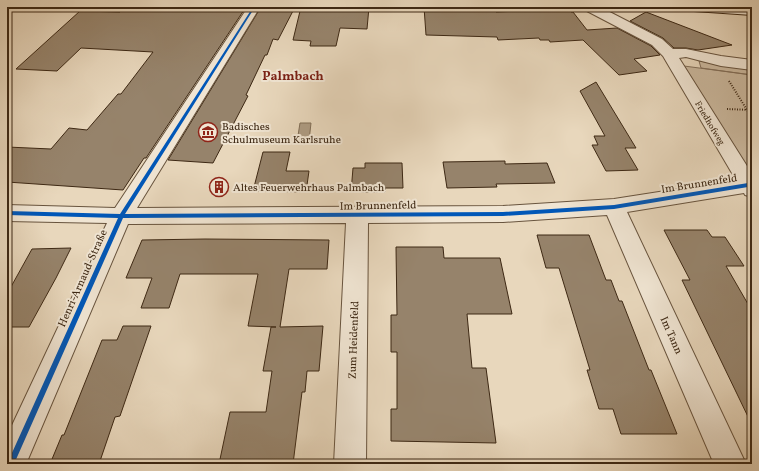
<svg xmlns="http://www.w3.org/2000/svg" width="759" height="471" font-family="Vollkorn,serif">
	<rect width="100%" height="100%" fill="#e8d7bc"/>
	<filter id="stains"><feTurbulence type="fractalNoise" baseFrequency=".005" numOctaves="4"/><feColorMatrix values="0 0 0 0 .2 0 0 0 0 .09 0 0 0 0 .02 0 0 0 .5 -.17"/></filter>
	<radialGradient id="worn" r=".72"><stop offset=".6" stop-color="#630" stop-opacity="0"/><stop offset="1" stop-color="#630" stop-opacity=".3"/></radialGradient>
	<!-- green -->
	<path fill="#cbb99f" stroke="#84705a" d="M699,61L752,69V75L701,68Z
		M684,66L752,75V169H749Z"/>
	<!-- water -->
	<path fill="#ae9c83" stroke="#816e57" d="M300,123H311L309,141L297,142Z"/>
	<!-- building -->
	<path fill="#96836b" stroke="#3d2814" d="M125,7H246L146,158H144L123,190L7,182V147L51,149L69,128L87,130L118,94H121L153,52L81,48L57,71L16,69L80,11L120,12Z
		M261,7H295L278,40L273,39L267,55H265L246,95L248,96L213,163L168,160Z
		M301,7H369L367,29L340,28L336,46H310L311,41L293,40Z
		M424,7H496V12L568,9L571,12H573L587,30L617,28L651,46L660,55L634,59L647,71L619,75L583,40L550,42L549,40H540L539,38L498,40L497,37L426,35Z
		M646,12L732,45L698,50L686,48H674L663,38L630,21Z
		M596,82L636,148H625L638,170L606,171L592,145H598L594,136H605L580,91Z
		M263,152H290L286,171H309L306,192L253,191Z
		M505,161V164L547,163L555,183L496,184L497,187L447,188L443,162Z
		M365,163H402L403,188H385V192H351L353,168H365Z
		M664,230H707L712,237H725L744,266H726L752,311V425L682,280H690Z
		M537,235H589L606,280H611L619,301H622L649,370H651L677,434H621L613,409H599L587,370H590L559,268H546Z
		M205,239L329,240L327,269H289L280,327L323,326L319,371H307L305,392H302L293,464H219L230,412H266L272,371H263L271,327H276L248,326L258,274H180L169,308H141L152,278H126L142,240Z
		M396,247H443L444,258H500L512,314H467L472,368H486L496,443L391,441V409H397V352H391V315H397Z
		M71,248L56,278L29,327H7V294L32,249Z
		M123,326H151L120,416L115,417L99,464H50L62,435H64L102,340H117Z"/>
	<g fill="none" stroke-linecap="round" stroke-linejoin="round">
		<defs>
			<path id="minor" d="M248,7H260L137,208L503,206L614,199L736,180L663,56L652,45L585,10L584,7H600L662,39L673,49H686L721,56L752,60V70L721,66L686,57L679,58L752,174V197L745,195L744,193L627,212L746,464H714L607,215L503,222L368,223L366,464H334L346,223L128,224L26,464H7V436L107,223L7,221V205L115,208Z"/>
			<path id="secondary" d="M688,7H752V15L694,11L689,10Z"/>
		</defs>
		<!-- minor casing -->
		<use href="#minor" stroke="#68543e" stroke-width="2"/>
		<!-- secondary casing -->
		<use href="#secondary" stroke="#3d2814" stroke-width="2"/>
		<!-- path -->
		<path stroke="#3d2814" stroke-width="2" stroke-dasharray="1 1.5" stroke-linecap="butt" d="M729,81L752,118
			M727,109L752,110"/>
		<!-- minor -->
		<use href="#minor" fill="#f0e5d3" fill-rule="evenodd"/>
		<!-- secondary -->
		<use href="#secondary" fill="#f0e5d3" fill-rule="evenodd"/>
		<defs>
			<path id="cycleway" d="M253,7H255L125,214L503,212L614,205L748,183L750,185L748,187L614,209L503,216L123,218L14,464H7L118,218L7,215V211L120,214Z"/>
		</defs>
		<!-- cycleway casing -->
		<use href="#cycleway" stroke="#f0e5d3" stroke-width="3"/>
		<!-- cycleway -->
		<use href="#cycleway" fill="#0057b8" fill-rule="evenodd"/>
	</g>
	<!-- icons -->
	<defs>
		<symbol id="museum-ring" viewBox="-11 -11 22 22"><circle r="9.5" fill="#f0e5d3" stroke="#8f2418" stroke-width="1.5"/><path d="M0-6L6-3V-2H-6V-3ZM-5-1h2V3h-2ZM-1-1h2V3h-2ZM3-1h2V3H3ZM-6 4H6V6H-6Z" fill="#8f2418"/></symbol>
		<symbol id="building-ring" viewBox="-11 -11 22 22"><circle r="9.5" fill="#f0e5d3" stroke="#8f2418" stroke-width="1.5"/><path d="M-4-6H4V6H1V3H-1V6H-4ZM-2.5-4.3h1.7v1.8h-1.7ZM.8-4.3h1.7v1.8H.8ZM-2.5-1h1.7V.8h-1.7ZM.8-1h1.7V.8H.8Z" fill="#8f2418"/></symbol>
	</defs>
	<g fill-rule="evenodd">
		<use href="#museum-ring" x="197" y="121" width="22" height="22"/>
		<use href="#building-ring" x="208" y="176" width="22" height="22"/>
	</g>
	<g text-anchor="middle" stroke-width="4" stroke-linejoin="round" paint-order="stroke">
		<!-- far-street labels -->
		<g font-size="9" fill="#3d2814" stroke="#f0e5d3">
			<text transform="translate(710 123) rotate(59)" y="3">Friedhofweg</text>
		</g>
		<!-- poi labels -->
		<g font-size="11" fill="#3d2814" stroke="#f0e5d3" text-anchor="start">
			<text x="222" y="130">Badisches<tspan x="222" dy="13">Schulmuseum Karlsruhe</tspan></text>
			<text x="233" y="191">Altes Feuerwehrhaus Palmbach</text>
		</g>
		<!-- street labels -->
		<g font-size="11" fill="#3d2814" stroke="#f0e5d3">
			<text transform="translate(699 183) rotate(-9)" y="4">Im Brunnenfeld</text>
			<text transform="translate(378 205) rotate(-1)" y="4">Im Brunnenfeld</text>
			<text transform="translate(82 278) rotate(-66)" y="4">Henri-Arnaud-Straße</text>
			<text transform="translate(672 335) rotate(66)" y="4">Im Tann</text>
			<text transform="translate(353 340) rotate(-88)" y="4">Zum Heidenfeld</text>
		</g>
		<!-- far-district labels -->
		<g font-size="13" font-weight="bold" fill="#7a1f14" stroke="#f0e5d3">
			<text x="293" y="80">Palmbach</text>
		</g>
	</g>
	<!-- margin -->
	<rect width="759" height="471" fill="none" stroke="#e8d7bc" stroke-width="24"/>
	<rect x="8" y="8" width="743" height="455" fill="none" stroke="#3d2814" stroke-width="2"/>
	<rect x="12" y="12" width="735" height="447" fill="none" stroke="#3d2814"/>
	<rect width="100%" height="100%" filter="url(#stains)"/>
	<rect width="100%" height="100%" fill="url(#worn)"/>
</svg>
